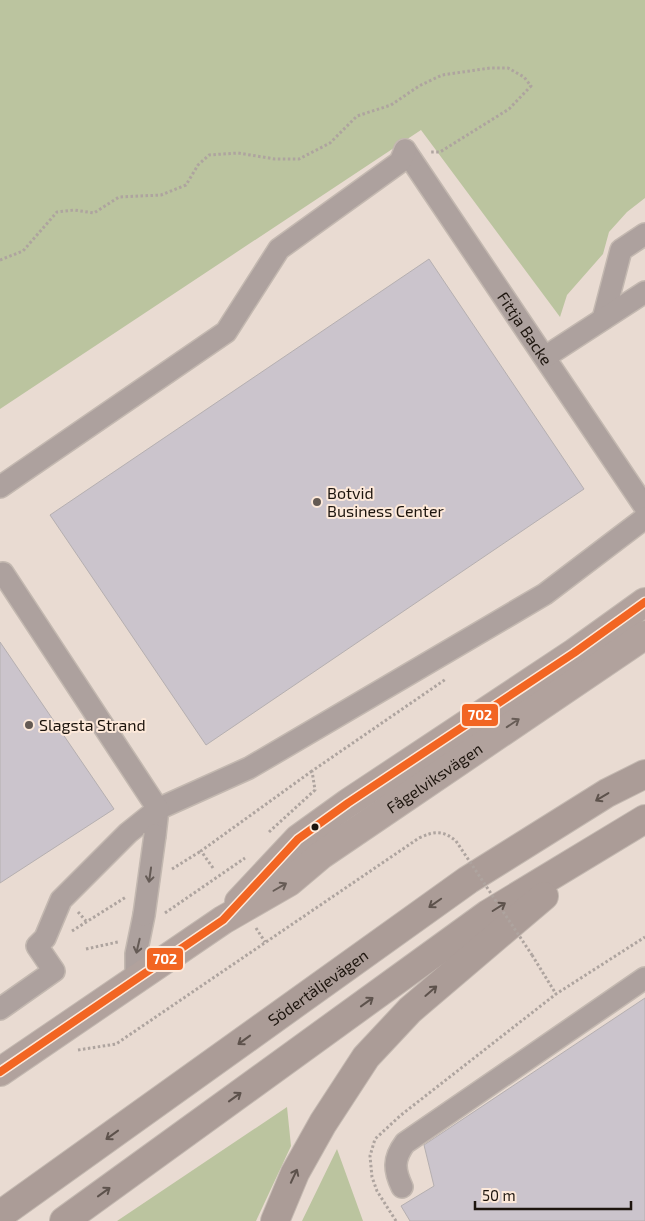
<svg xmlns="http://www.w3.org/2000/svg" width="645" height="1221" font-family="'Exo 2',sans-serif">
	<rect width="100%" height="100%" fill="#e9dbd2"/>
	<!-- forest -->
	<path fill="#bbc49f" d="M0,0H645V198L627,212L609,232L603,254L567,295L560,317L421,130L0,409Z
		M287,1107L291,1146L256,1221H117Z
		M337,1149L363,1221H302Z"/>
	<!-- building -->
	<path fill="#cbc4cc" stroke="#b5afb0" d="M429,259L584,489L206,745L50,515Z
		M0,642L114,809L0,883Z
		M645,998V1221H410L401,1206L434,1186L424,1145Z"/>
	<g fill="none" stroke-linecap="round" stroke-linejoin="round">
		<defs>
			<g id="minor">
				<path id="s1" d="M405,150L645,507"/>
				<path d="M603,319L621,250L645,234"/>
				<path d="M545,357L645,292"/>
				<path d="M0,487L226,332L279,249L400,162L405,150"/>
				<path d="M155,835L158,809L249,768L545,594L645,518"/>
				<path d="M136,977V954L144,915"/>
				<path d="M0,1009L54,971L37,946L45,938L61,900L128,833L158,809L3,573"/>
				<path d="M402,1187C394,1170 393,1159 405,1143L645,978"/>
			</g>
			<g id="major">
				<path d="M239,902L298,839L348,803L574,653L645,602"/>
				<path id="s2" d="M0,1072L223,920L289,882L321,855L645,635"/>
			</g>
			<g id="highway">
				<path id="s3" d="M0,1215L468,880L607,793L645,774"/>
				<path d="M64,1221L488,914L645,819"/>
				<path d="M275,1221L295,1173L323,1123L366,1057L410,1010L544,896"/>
			</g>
		</defs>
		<!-- minor casing -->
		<use href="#minor" stroke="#c3b8b0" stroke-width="24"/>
		<!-- major casing -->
		<use href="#major" stroke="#c3b8b0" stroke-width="30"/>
		<!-- highway casing -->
		<use href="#highway" stroke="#c3b8b0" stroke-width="30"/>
		<!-- path -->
		<path stroke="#aea49f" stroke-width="3" stroke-dasharray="2.5 2.5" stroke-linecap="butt" d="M0,260L23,251L57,212L74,210L94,213L119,197L161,195L186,185L198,165L209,155L238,153L275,159H299L330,143L357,116L391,105L419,86L442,75L490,68H508L524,77L531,86L509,109L440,152H431
			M269,832L315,790L312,771L446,679
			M213,868L201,851L312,771
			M172,869L201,851
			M78,912L86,921
			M165,913L245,858
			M256,928L265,942
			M72,931L126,897
			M86,949L118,942
			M532,955L556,994
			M78,1050L116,1044L419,838C434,831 443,830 456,841
			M396,1221L377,1191L372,1177L370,1156L375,1139L401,1115L556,994L645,937"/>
		<!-- minor -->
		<use href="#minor" stroke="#ada19e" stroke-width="21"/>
		<!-- major -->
		<use href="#major" stroke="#b1a29d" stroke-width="28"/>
		<!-- highway -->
		<use href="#highway" stroke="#ab9c97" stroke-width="28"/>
		<defs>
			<path id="minor-bridge" d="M144,915L155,835"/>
		</defs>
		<!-- minor-bridge casing -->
		<use href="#minor-bridge" stroke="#c3b8b0" stroke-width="24" stroke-linecap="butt"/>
		<!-- path-bridge -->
		<path stroke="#aea49f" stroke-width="3" stroke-dasharray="2.5 2.5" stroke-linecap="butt" d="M456,841L532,955"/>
		<!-- minor-bridge -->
		<use href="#minor-bridge" stroke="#ada19e" stroke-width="21"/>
		<defs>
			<path id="bus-1" d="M0,1072L223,920L298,839L348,803L574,653L645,602"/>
		</defs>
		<!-- bus-1 casing -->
		<use href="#bus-1" stroke="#fde9da" stroke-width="11"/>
		<!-- bus-1 -->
		<use href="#bus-1" stroke="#f26522" stroke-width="8"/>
	</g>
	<!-- one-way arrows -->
	<defs><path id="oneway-shaft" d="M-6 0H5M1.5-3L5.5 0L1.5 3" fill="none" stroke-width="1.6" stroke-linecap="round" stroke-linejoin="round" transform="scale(1.25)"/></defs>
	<g stroke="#675c56">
		<use href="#oneway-shaft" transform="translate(513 723) rotate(-34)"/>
		<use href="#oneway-shaft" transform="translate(280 887) rotate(-30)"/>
	</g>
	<g stroke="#5d524c">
		<use href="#oneway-shaft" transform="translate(602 797) rotate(149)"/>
		<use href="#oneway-shaft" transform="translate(435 903) rotate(145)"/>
		<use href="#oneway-shaft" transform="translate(499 907) rotate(-32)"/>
		<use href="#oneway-shaft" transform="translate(431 991) rotate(-41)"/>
		<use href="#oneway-shaft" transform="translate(367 1002) rotate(-36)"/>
		<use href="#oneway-shaft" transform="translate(244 1040) rotate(144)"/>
		<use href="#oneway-shaft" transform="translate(235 1097) rotate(-36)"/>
		<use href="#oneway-shaft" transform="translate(112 1135) rotate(144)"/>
		<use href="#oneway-shaft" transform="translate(294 1176) rotate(-65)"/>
		<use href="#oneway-shaft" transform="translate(104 1192) rotate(-36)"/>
	</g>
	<g stroke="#655b56">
		<use href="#oneway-shaft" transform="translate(150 875) rotate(98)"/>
		<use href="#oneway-shaft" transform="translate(138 946) rotate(103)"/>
	</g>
	<!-- markers -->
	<g fill="#645a53" stroke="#fde9da" stroke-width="2">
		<circle cx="317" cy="502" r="5"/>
		<circle cx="29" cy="725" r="5"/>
	</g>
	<circle fill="#1d150e" stroke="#fde9da" stroke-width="2" cx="315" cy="827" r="4.5"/>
	<g text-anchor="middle" stroke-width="4" stroke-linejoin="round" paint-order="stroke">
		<!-- street labels -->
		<g font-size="16" fill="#1d150e" stroke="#fde9da">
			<text dy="6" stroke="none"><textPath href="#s1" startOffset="215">Fittja Backe</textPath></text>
			<text dy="6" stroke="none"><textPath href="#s2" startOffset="525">Fågelviksvägen</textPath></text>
			<text dy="6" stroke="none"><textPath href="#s3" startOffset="391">Södertäljevägen</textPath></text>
		</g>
		<!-- poi labels -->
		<g font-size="16" fill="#1d150e" stroke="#fde9da" text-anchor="start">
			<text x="327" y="499">Botvid<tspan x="327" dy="18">Business Center</tspan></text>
			<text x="39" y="731">Slagsta Strand</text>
		</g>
	</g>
	<g stroke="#fde9da" stroke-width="2">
		<rect x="461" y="703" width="38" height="24" rx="5" fill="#f26522"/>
		<rect x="146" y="947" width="38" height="24" rx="5" fill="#f26522"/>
	</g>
	<g font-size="14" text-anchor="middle" font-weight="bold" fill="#fff">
		<text x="480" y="720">702</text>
		<text x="165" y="964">702</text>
	</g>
	<!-- scale -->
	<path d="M475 1201v8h156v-8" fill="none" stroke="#1d150e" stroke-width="2.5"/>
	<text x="482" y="1201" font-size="15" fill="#1d150e" stroke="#fde9da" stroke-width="4" paint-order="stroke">50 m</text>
</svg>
